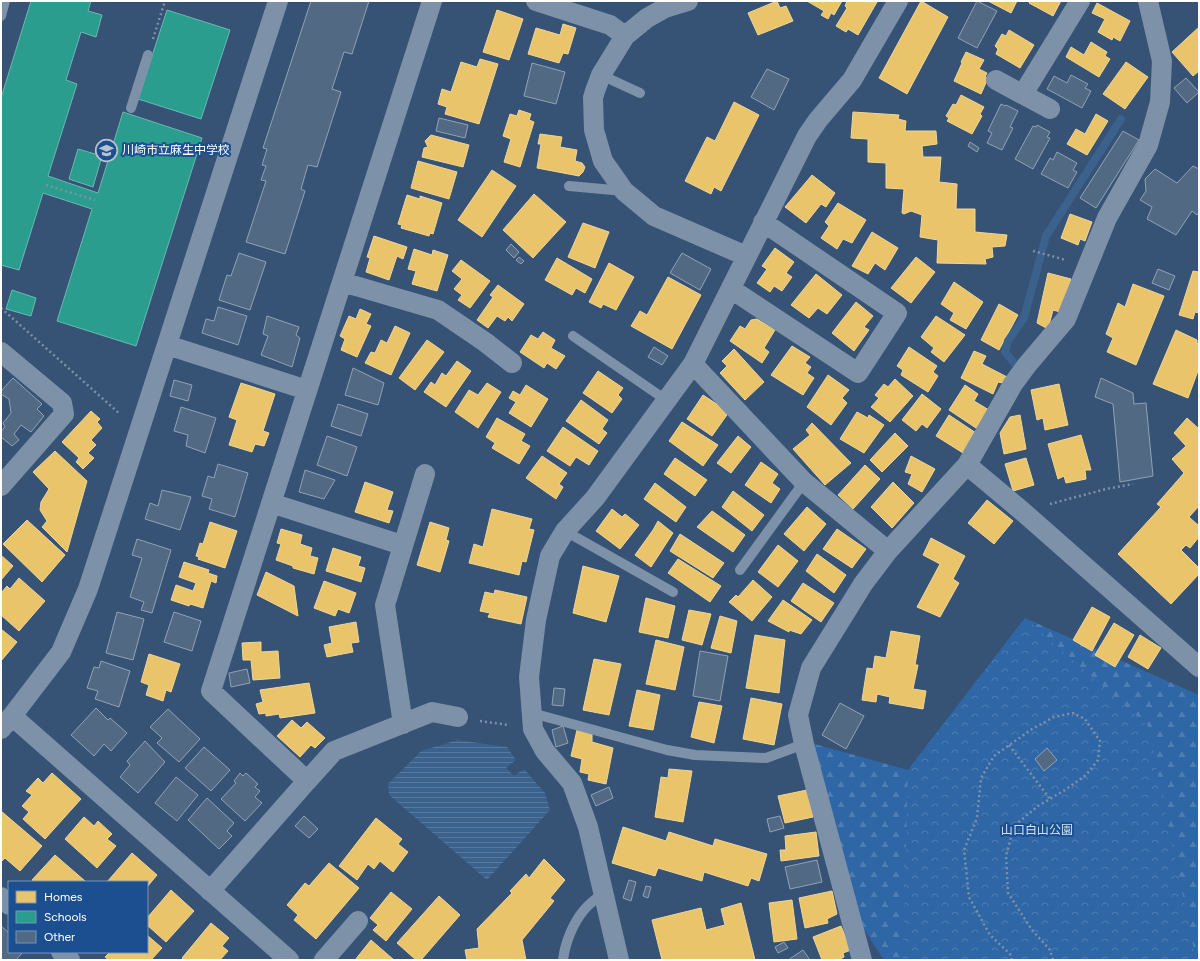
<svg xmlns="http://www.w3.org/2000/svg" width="1200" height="961" font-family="Figtree,'Noto Sans JP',sans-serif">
	<defs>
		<pattern id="forest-firs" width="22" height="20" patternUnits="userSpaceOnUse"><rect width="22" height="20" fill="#2f66a5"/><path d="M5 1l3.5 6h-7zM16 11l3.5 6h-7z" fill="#4e7db2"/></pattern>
		<pattern id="park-crowns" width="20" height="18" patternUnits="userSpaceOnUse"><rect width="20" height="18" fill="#2f66a5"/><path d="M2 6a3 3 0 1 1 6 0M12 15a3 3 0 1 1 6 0" fill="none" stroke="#4e7db2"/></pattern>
		<pattern id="water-rules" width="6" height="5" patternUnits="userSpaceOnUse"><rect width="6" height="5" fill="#3b618d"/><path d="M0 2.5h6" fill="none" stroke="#58799e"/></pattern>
	</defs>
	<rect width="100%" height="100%" fill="#365274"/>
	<!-- forest -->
	<path fill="url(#forest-firs)" d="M1025,618L1199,695V960H884L860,923L811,743L908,770Z"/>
	<!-- park -->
	<path fill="url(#park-crowns)" d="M1025,618L1148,726L1193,945L1194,960H903L908,770Z"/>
	<!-- water -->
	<path fill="url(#water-rules)" d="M458,740L507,747L516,760L506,768L514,776L524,769L545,793L550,810L487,880L389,795L388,784L421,751Z"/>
	<!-- homes -->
	<path fill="#e9c46a" stroke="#f0d697" d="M777,1L780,8L786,6L793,21L758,35L748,13Z
		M807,1H842L834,15L831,13L828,19L821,15L824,11Z
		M847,1L877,2L858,35L848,29L846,32L836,26L847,8L845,6Z
		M921,1L948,17L907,94L879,78Z
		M988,1H1017L1011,13Z
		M1030,1H1061L1053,16L1029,3Z
		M1097,3L1130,21L1120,41L1113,37L1112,40L1098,32L1105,19L1092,13Z
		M497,10L523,19L509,60L483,52Z
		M563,24L576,28L568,54L563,53L559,63L528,54L536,28L560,35Z
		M1199,27V71L1193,76L1172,52Z
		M1009,30L1034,45L1020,68L996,54L998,49L995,46L1002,34L1006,36Z
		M1091,42L1107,52L1105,56L1110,59L1099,77L1066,57L1071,47L1084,55Z
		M966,52L984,60L979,69L987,73L985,77L988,78L981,94L954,81L962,63L961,62Z
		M480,59L498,64L479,124L445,114L447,107L438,104L442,89L451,92L461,62L477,67Z
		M1126,62L1148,77L1125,109L1103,94Z
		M961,95L984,107L980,114L982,116L972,134L947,121L949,118L946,116L953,104L956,105Z
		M734,102L759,115L721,191L714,187L711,194L685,181L707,137L715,141Z
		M519,110L531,114L529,120L534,122L520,167L504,162L511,139L503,136L510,114L517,116Z
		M853,112L899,115L898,119L906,121L905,131H936L937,144L922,146L923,157H941L939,182L957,184L956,209H975V232L1007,235L1005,246L992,247L993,257L985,259L986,264L937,263L938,240L920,237L922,215L911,211L904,214L902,213L904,189L886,188V163L868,162V139L851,138Z
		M1096,114L1108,121L1087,155L1067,144L1076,129L1085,134Z
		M540,134L562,137L560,147L577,150L575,161L582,163L585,167L583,172L579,176L537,168L541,144H538Z
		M431,135L469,145L463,167L422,157L424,148L428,147L425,141Z
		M418,161L457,172L449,199L411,188Z
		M492,170L516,186L482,237L458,220Z
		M812,175L835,193L826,207L821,204L806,223L785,207Z
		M534,194L566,222L533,258L503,230Z
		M407,195L420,199V196L442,203L433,234L430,233L429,236L401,228L402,225L398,224Z
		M838,203L866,220L852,243L843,239L837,249L821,238L829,226L825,222Z
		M1070,214L1092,222L1085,241L1080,239L1078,245L1061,238Z
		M583,223L609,232L595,268L568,257Z
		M872,232L898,248L885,270L875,263L868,274L852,266Z
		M374,236L407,247L403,259L397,256L389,280L366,272L370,258L367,257Z
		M775,248L794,262L786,273L792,277L782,291L774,286L770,292L757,283L767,269L762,266Z
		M414,249L432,255L433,250L448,255L437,291L412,284L416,271L408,269Z
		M916,257L935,272L911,303L891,288Z
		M557,258L592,279L585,293L576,288L572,295L545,280Z
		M461,260L490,281L470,308L458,300L462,295L454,289L462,279L452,271Z
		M609,263L634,277L616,310L603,304L601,308L589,302Z
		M1193,271L1199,272V313L1195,312L1193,319L1179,315Z
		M1048,273L1071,279L1060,312L1053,310L1048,329L1037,323Z
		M816,274L842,295L827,314L818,308L809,318L791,305Z
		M668,277L701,295L672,349L631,326L640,311L647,315Z
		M954,282L983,302L966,329L950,320L954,313L941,304Z
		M1133,284L1164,296L1136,365L1107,352L1113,338L1106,334L1118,303L1125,307Z
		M498,285L524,304L512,321L508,317L505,321L497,316L488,328L477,320L493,297L490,295Z
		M856,302L873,316L864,327L869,330L854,351L832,333Z
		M999,304L1018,315L999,350L981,340Z
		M360,309L371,314L366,324L371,326L357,357L341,350L345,339L340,336L349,316L356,319Z
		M936,316L965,335L944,362L931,352L934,348L921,337Z
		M757,319L775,330L764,348L769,352L762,363L730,341L740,326L745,329L751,320Z
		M395,326L410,333L391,375L365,363L371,352L375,353L381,340L387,343Z
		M1176,330L1197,340V343L1199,345V368L1188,398L1153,384Z
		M543,332L555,340L551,348L565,356L556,369L547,363L544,368L520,352L531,335L538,339Z
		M427,340L444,352L415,390L399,378Z
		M792,346L810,357L805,363L811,367L807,373L814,378L803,395L771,375Z
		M909,347L937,366L933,372L938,376L928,392L901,375L903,370L897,366Z
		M734,349L764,382L745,400L720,373L727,366L722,361Z
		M974,351L986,356L982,364L1007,377L1003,383L998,382L993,394L961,378Z
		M457,361L471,371L446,407L424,392L431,382L435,385L442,373L446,376Z
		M598,371L623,388L618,395L622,399L612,413L583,393Z
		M828,375L849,390L842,398L847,403L831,425L807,407Z
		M895,379L913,396L890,422L871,407L879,398L875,395L884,384L888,387Z
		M241,383L275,394L263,431L269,433L264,446L255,444L252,452L229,445L237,420L229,417Z
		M487,383L501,392L478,428L455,412L469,390L478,395Z
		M1059,384L1068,425L1045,430L1043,418L1037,420L1031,390Z
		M526,385L548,399L531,427L509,413L516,402L509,398L513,391L520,395Z
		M965,385L978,394L974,401L989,410L976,428L949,410Z
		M922,394L941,409L927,428L922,424L916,431L902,420Z
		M703,395L729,412L712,436L687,419Z
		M581,400L608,420L602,429L607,433L599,444L566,421Z
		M91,411L100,419L97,422L102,428L91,440L96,445L88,453L94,458L83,469L76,462L79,458L62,442Z
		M857,412L868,418L869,415L884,425L864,453L840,439Z
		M949,415L976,433L963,453L936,436Z
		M1020,415L1026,449L1004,454L1000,433L1010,417Z
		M497,418L525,434L521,441L530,446L519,464L492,448L495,443L486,437Z
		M1187,418L1199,429V506L1189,517L1199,526V537L1190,548L1186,545L1181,550L1199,568V574L1171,604L1118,554L1161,507L1157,504L1184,473L1172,459L1186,446L1174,433Z
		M682,422L718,445L703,466L669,441Z
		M812,423L851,463L825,485L793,449L810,435L806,430Z
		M563,427L598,451L589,465L576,457L570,466L547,451Z
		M895,433L908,446L882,472L870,460Z
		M1081,435L1091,470H1085L1086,479L1066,483L1064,476L1058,479L1048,444Z
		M738,436L751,447L731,473L717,463Z
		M55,451L87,481L67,552L42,527L47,521L40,510L41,502L49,489L33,472Z
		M542,456L567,473L559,484L563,487L556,499L526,478Z
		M911,456L935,469L922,492L908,484L912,474L905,472Z
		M675,458L707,480L695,496L664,474Z
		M1026,458L1034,485L1013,491L1005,464Z
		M761,462L778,474L772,483L780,489L771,503L745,485Z
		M865,465L880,479L853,509L838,495Z
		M365,482L393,492L387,510L393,511L389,523L355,512Z
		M893,482L914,503L892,528L871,507Z
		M655,483L686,507L676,522L644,499Z
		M733,491L764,515L752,531L722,507Z
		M987,500L1013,521L994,544L968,523Z
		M807,507L826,524L804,551L784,534Z
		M492,509L532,519L529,529L534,530L526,562L522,561L519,575L469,563L474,544L483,547Z
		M612,509L622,517L625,514L639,525L620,549L596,531Z
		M712,511L745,535L733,552L697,527Z
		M27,520L65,555L42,582L3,544Z
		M658,521L673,533L651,567L635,555L653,530Z
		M210,522L237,531L225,568L198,559L199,557L196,556L200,543L203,544Z
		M430,522L449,528L446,540L449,541L440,572L417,565Z
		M281,529L302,535L300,544L312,548L310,556L318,558L314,574L293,568V566L276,560L281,544L277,543Z
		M837,529L866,549L852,568L823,549Z
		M680,534L724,563L713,578L670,551Z
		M931,538L965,556L953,579L959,583L940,617L917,607L940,564L923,555Z
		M778,545L798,561L778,587L758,572Z
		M333,548L361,557L358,566L365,568L361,582L326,571Z
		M817,554L846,575L834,593L806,571Z
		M1,555L13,566L1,580Z
		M678,559L721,586L710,602L668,573Z
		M184,562L209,570L208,573L217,576L216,583L211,581L203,608L190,604L189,606L171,600L176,585L193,591L196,583L179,577Z
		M583,566L619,576L606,622L573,613Z
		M266,572L294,586L298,616L257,595Z
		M19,578L45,601L19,631L1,615V593L7,586L10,589Z
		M753,580L772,597L752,621L729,602L736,595L738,597Z
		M324,581L356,593L349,613L338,609L335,616L314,608Z
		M803,583L834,603L821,622L791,601Z
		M495,590L527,597L521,624L488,617L490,613L480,611L485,592L494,594Z
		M646,598L675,606L668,638L639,632Z
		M783,600L812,620L801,634L789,630V632L768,621Z
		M1092,607L1110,617L1092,651L1073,640Z
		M689,610L711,614L702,645L682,640Z
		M720,616L737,621L731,653L711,648Z
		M356,622L359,642L351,643L353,652L327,657L324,645L332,643L329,627Z
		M1114,623L1134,635L1115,667L1095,655Z
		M1,629L17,642L1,661Z
		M891,631L920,636L915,665H918L913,689L926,691L923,709L889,703L890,697L877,694L876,702L862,700L867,668L873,669L875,656L886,658Z
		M755,635L785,640L779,693L746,688Z
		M1140,635L1161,648L1148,669L1128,657Z
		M656,640L684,647L675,690L646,684Z
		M261,642V652L278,651L280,678L253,680L251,660H243L242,643Z
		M149,654L180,664L171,692L166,690L163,701L146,695L149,685L141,682Z
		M594,659L621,664L609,715L583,710Z
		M309,683L315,713L280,718L279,714L266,716V713L259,714L256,704L263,702L260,690Z
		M637,690L660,695L653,730L629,726Z
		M751,698L782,704L774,745L743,739Z
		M699,702L722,706L714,743L691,737Z
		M292,720L301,728L307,722L325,738L315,748L311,745L300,757L277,736Z
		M577,730L592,733V742L613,748L606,784L588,780L589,774L580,772L582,759L571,756Z
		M669,769L692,771L683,822L655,817L661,777L668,778Z
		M52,773L81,799L45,839L23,819L29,812L22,806L32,795L26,791L38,778L43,783Z
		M807,790L813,817L785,823L778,796Z
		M1,811L42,846L20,871L5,858L1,862Z
		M84,817L94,826L98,821L112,834L107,839L116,846L97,868L65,839Z
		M376,818L402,839L398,844L408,852L393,872L380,861L374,869L368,864L357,880L339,866Z
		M623,827L666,841L669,832L713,846L715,839L767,854L759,881L751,878L748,886L704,872L702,881L658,868L655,876L612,863Z
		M816,832L819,856L781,861L780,850H786L785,836Z
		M132,853L157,875L147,887V882H107Z
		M55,855L85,881V882H34L32,880Z
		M544,859L565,880L550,898L554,901L522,940L526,960H467L465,950L479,948L477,929L512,893L510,891L526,874L529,878Z
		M329,863L359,888L316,939L294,920L298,915L287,905L305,883L309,886Z
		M171,890L194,911L166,942L147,925V918Z
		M832,891L837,914L827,919L828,923L805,928L799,898Z
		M391,892L412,909L386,941L373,930L378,925L370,918Z
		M439,896L460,915L421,960H416L397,943Z
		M792,900L797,939L774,942L769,903Z
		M741,903L755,960H662L652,920L701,908L706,930L725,925L721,909Z
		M211,923L229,938L222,946L228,951L220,960H184L182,958Z
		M841,926L851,950L843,953L844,957L838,960H822L813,937Z
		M147,935L162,948L151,960H109L105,957L110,952H147Z
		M371,940L394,960H355Z"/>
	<!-- schools -->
	<path fill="#2a9d8f" stroke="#6abab1" d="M31,1H91L88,11L102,15L96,37L81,32L66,80L77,84L48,176L98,193L123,112L202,138L136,346L57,321L92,209L43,193L19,270L1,265V98Z
		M167,10L230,30L201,119L138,99Z
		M78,149L102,156L93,187L69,179Z
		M12,290L36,298L31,316L6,309Z"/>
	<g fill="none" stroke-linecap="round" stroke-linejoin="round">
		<!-- stream -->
		<path stroke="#3b618d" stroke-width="8" d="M1015,364L1005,352L1008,341L1024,318L1046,236L1121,119"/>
	</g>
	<!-- building -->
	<path fill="#526984" stroke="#92a2b6" d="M311,1H369L352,54L344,52L332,89L341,92L317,167L308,165L301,189L305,191L285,254L246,242L266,181L261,180L266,166L262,165L267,149L263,148Z
		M977,1L997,11L977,48L958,38Z
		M532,63L565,72L556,104L524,96Z
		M767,69L789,79L774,110L751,97Z
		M1071,75L1088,84L1085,88L1091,91L1082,108L1047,89L1054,76L1067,83Z
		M1186,78L1199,92L1187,103L1174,88Z
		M1001,104L1005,106L1006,105L1018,111L1010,127L1013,128L1002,150L987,143L992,133L988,131Z
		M439,118L468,125L465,138L436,131Z
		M1037,125L1050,132L1047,137L1050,138L1033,169L1015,159L1033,126L1036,127Z
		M1123,131L1139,140L1096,208L1080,198Z
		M970,142L979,148L977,152L968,146Z
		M1057,152L1077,163L1073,170L1077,172L1068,188L1041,174L1050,158L1053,160Z
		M1193,166L1199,169V212L1197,215L1192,211L1176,235L1147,219L1152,207L1140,200L1146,191L1145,179L1155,169L1177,183Z
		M511,244L519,252L514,258L506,250Z
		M239,253L266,262L250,310L219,300L227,275L231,276Z
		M682,253L711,269L700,290L670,273Z
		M519,257L524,261L521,264L516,260Z
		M1158,269L1175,276L1169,290L1152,283Z
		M218,307L247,316L238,345L202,333L206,319L214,321Z
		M267,316L299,327L296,335L300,338L292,367L261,355L268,336L263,334Z
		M654,347L668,356L662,365L648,357Z
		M353,368L384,383L378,405L345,395Z
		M13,378L42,404L37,409L44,416L31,432L21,425L14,434L19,440L12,446L1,437V431L5,427L3,423L11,413L9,399L1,394V391Z
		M1101,378L1133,393L1134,404L1146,403L1153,476L1120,482L1113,404L1095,397Z
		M174,380L192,385L188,401L170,396Z
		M338,404L368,414L361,436L331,426Z
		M181,407L216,418L205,453L186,446L188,435L174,431Z
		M327,436L357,447L347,476L317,465Z
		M218,464L248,473L235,517L209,509L212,499L202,496L208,476L214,478Z
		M305,470L335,480L324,499L299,492Z
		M162,490L191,497L180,530L145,519L150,503L158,506Z
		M137,539L171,550L152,613L141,610L144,602L130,597L142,558L132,555Z
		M117,612L144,619L133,660L106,653Z
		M174,612L201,621L192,651L164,642Z
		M700,651L728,656L720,701L693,696Z
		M101,661L130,671L119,707L95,699L98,691L87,688L94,667L99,668Z
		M247,669L250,683L231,687L229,673Z
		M554,688L565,689L563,706L552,705Z
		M840,703L864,716L846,749L822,735Z
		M96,708L108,720L110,718L127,733L111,751L104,744L94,756L71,735Z
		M168,709L200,739L179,762L157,743L162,738L150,727Z
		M563,726L568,743L556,747L552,730Z
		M145,741L165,762L138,793L120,777L130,765L127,761Z
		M204,747L230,770L211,791L185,768Z
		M1047,748L1057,760L1044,771L1035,759Z
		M240,773L243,776L246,773L258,784L255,787L260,791L255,797L262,803L245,821L221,799L236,783L234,781Z
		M176,777L198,795L177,821L155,803Z
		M609,787L613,798L596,806L591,795Z
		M207,798L234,823L227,831L232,836L219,849L188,820Z
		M304,816L318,829L309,838L295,826Z
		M780,816L784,828L770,832L767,819Z
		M817,860L822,882L790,889L785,867Z
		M629,880L636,882L631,901L623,898Z
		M646,886L651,887L648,898L643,896Z
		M1,926L9,933V952H23L16,960H1Z
		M784,942L788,948L778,953L775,947Z
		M803,950L810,960H788Z"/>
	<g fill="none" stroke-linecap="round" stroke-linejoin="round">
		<!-- path -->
		<path stroke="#7d92a8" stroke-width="2.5" stroke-dasharray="2 3" stroke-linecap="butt" d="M153,39L165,1
			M46,185L95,200
			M1033,251L1066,260
			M1,308L120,414
			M1050,504L1106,489L1133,484
			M480,721L509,725
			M1009,745L1050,799
			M1012,960L1010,954L990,935L969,897L964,850L977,818L981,778L994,756L1032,729L1054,717L1073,713L1085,719L1100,741L1098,760L1086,775L1065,790L1038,806L1014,826L1006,856L1008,893L1032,930L1050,950L1053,960"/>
		<!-- lane -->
		<path stroke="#7d92a8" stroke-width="10" d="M1,16L5,1
			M601,75L640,93
			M131,108L148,55
			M569,186L624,191
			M573,336L666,400
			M565,531L673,592
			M740,570L804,482
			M532,713L667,750L695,755L766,758L804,744
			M563,960C565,943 573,923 584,910C589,904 597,898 603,893"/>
		<!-- street -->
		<path stroke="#7d92a8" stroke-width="20" d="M536,1L610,25L625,36
			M688,1L665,8L647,18L625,36L601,75L595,91L593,98L594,130L603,161L624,191L654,216L746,256
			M996,80L1050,109
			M1023,94L1080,1
			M342,282L438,310L485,342L512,363
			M731,289L858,373L897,313L763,222
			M167,345L307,390
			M1,352L62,403L64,414L1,486
			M693,364L804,482L888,551
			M967,465L1022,511L1199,667
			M271,503L402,545
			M12,716L289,960
			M403,724L385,605L425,474
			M1,729L12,716L61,652L88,589L278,1
			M307,781L334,751L432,712L458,717
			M210,891L307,781L211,691L432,1
			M1,897L9,905
			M61,952L70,960
			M324,960L358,921
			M619,960L588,827L572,783L545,751L533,729L529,677L536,620L550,556L565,531L595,498L693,364L807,136L818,120L852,80L898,1
			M862,960L804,744L798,715L811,668L863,584L888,551L967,465L1013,384L1027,365L1066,319L1107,218L1148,145L1160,102L1162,61L1148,1"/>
	</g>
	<!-- icons -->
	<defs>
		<symbol id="school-ring" viewBox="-11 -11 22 22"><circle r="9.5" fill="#1b4f8f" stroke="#b9c2ce" stroke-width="1.5"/><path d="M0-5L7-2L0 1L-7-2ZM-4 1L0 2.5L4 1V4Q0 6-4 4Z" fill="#b9c2ce"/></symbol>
	</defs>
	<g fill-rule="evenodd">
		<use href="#school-ring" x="94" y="138" width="25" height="25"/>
	</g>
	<g text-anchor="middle" stroke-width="4" stroke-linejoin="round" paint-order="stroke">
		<!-- poi labels -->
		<g font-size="12" fill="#fff" stroke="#1b4f8f" text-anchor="start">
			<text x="122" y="154">川崎市立麻生中学校</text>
		</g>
		<!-- park labels -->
		<g font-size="12" fill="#cfe3fa" stroke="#1b4f8f">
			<text x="1037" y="834">山口白山公園</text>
		</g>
	</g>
	<!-- border -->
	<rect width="1200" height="961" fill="none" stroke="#ffffff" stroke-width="4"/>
	<!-- legend -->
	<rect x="8" y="881" width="140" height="72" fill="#1b4f8f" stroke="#7695bc"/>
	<rect x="16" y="891" width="20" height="12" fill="#e9c46a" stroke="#7695bc"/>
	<text x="44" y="901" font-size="12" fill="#ffffff">Homes</text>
	<rect x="16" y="911" width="20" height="12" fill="#2a9d8f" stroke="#7695bc"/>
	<text x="44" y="921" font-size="12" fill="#ffffff">Schools</text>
	<rect x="16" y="931" width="20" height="12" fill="#526984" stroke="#7695bc"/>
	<text x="44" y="941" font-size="12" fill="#ffffff">Other</text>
</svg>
